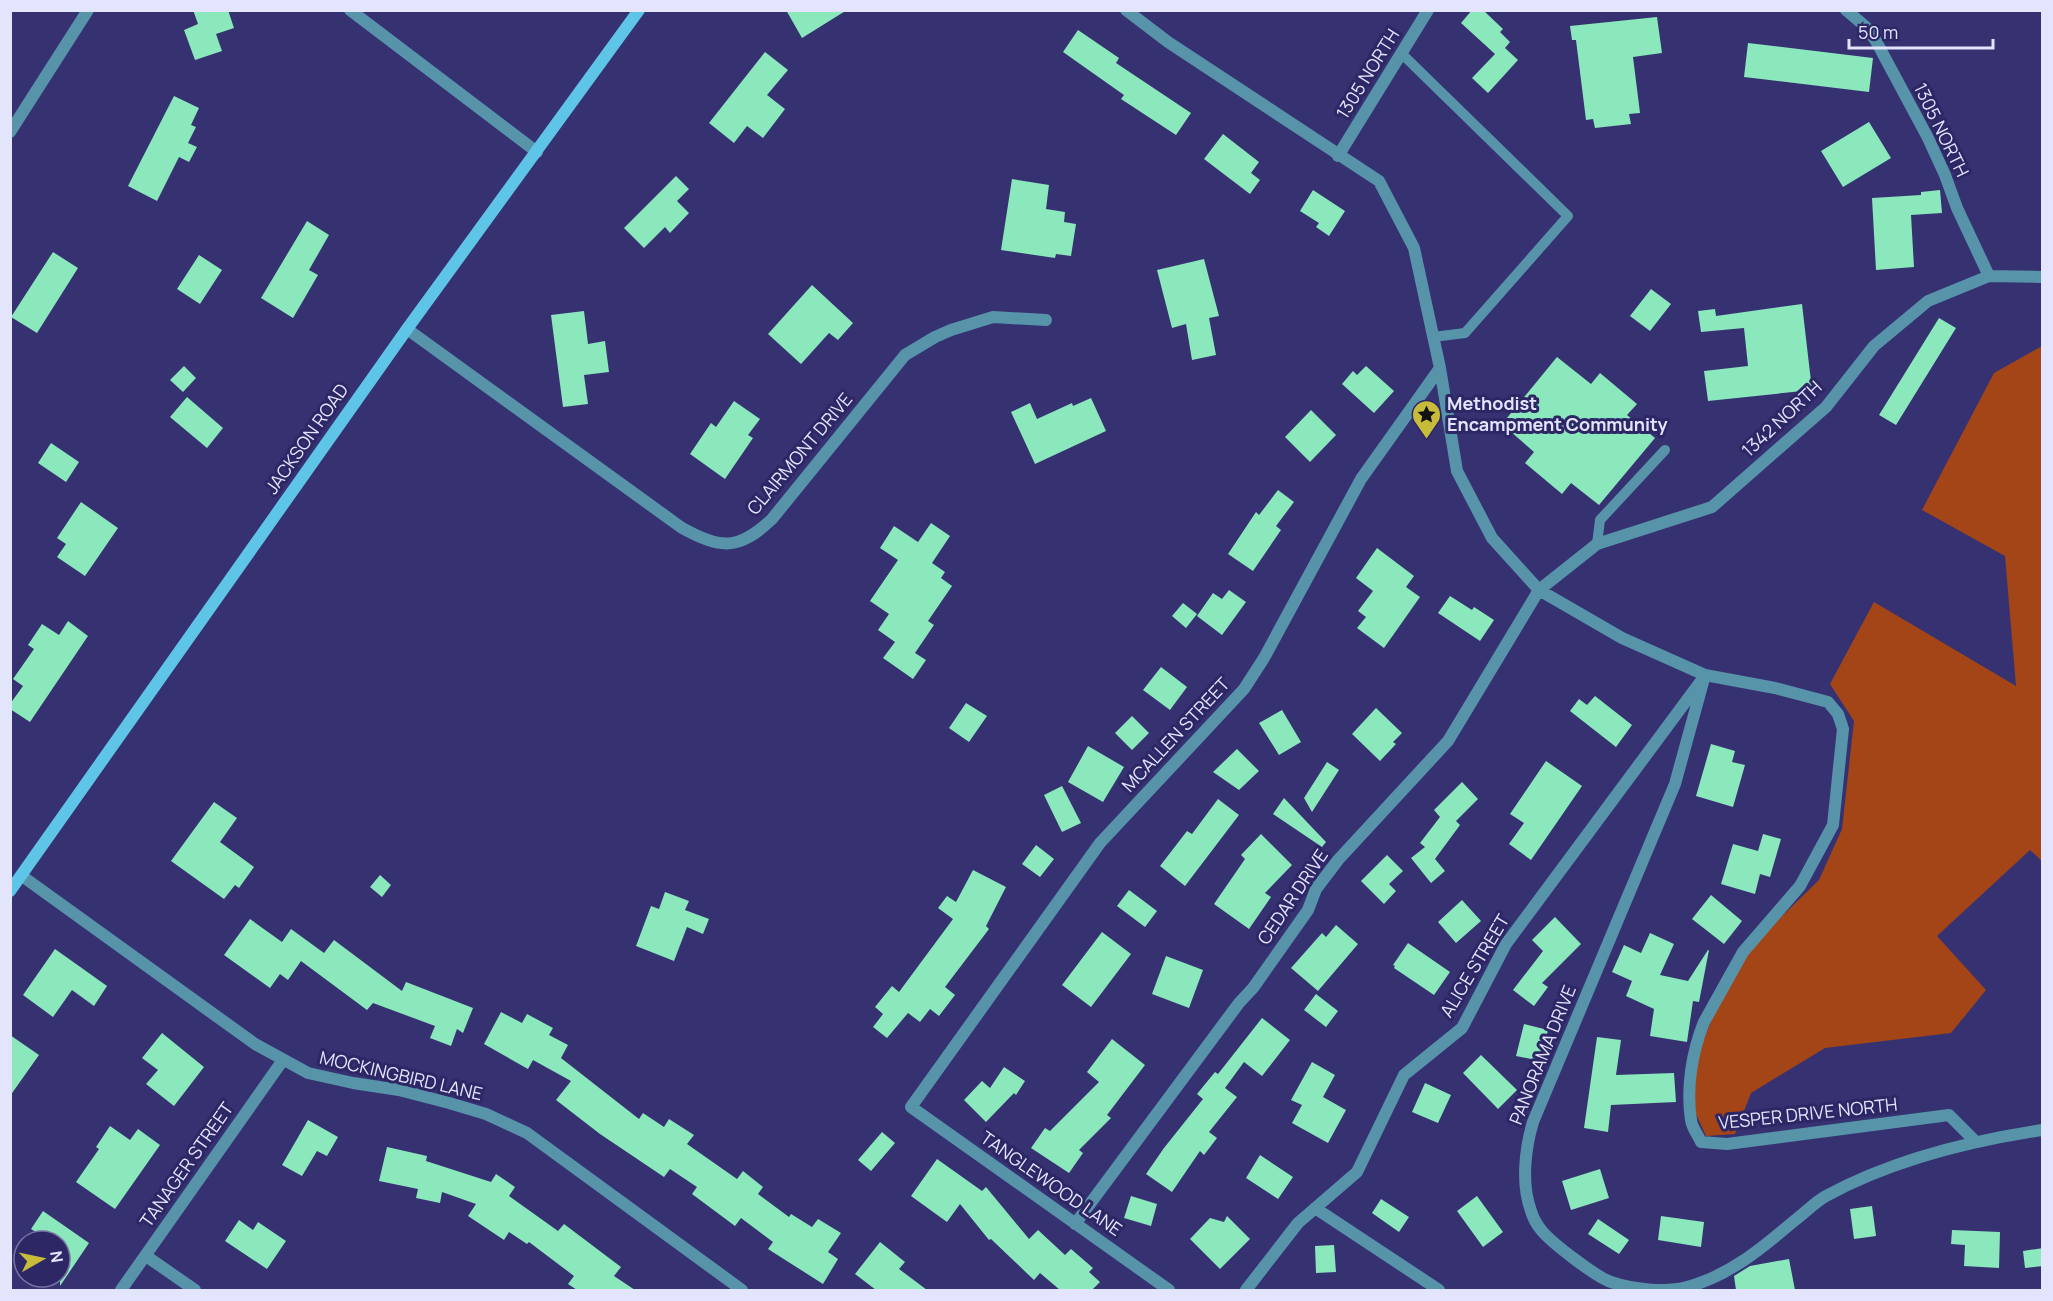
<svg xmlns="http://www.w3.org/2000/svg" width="2053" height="1301" font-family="Manrope,sans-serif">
	<rect width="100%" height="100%" fill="#363272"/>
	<!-- green -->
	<path fill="#a34517" d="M2042,346V861L2030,850L1937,936L1986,990L1951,1033L1825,1048L1751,1093L1735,1134L1706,1136L1695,1112V1082L1699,1051L1719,1002L1746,955L1778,920L1819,880L1842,829L1854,721L1830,684L1874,602L2016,686L2005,556L1922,510L1994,373Z"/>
	<!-- building -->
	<path fill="#8be7bc" d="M193,10H228L234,28L216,34L222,51L195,60L184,30L198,24Z
		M786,10H847L802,38Z
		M1472,10H1483L1503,29L1500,32L1510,42L1505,48L1518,60L1488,93L1472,78L1495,54L1461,23Z
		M1657,17L1662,53L1633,57L1640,113L1629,114L1631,124L1595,128L1593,119L1586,120L1576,40H1572L1570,26Z
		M1078,30L1119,58L1116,63L1191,113L1176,135L1121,99L1124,95L1063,52Z
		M1748,43L1873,58L1869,92L1744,77Z
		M765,52L788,70L767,95L785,109L763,138L747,126L734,143L709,123Z
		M174,96L199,108L191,125L196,127L188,143L197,147L189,162L179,157L157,201L128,186Z
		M1869,122L1891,158L1843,187L1821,151Z
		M1223,134L1259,162L1251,173L1260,180L1250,194L1204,159Z
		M676,176L689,189L677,201L689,213L670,233L665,227L644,248L624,228Z
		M1012,179L1049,185L1046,209L1065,212L1064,222L1076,224L1071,256L1056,254L1055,258L1001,250Z
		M1313,190L1345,211L1329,236L1316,227L1319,223L1300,211Z
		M1940,190L1942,213L1911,215L1914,267L1876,270L1872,198L1921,195V192Z
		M307,221L329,235L309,270L318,275L293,318L261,298Z
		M53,252L78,268L37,333L11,317Z
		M199,255L222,270L200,304L177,289Z
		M1204,259L1219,316L1209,318L1216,355L1192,360L1186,324L1172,328L1157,270Z
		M812,285L853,323L838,340L829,333L801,364L768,334Z
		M1651,289L1671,304L1650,331L1630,316Z
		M1802,304L1812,390L1708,401L1704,371L1748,366L1744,328L1701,332L1698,311L1715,309L1716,316Z
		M584,311L588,344L605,341L609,372L584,375L588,404L563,407L551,315Z
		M1939,318L1956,328L1896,425L1879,415Z
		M1557,357L1591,384L1600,373L1637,404L1627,415L1655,438L1599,505L1571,483L1562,494L1525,463L1534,452L1502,424Z
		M184,366L196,378L183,392L170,380Z
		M1366,366L1394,391L1374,413L1342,384L1353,371L1357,375Z
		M187,397L223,428L207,448L170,417Z
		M1091,398L1106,431L1035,464L1011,412L1030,403L1037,419L1072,403L1073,406Z
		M734,401L760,419L748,435L753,438L725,479L690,454L711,423L716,427Z
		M1311,410L1336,435L1310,462L1285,437Z
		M51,443L79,462L66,482L38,463Z
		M1278,490L1294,502L1276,526L1281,530L1253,571L1228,554L1256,512L1259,515Z
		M81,502L118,528L85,576L57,557L66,544L57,538Z
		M931,523L950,536L932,563L945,572L941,578L952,586L928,621L934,625L915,653L926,660L913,679L883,658L895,642L878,630L889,614L870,601L898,560L880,548L894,526L918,542Z
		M1377,548L1414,576L1406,587L1420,597L1384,648L1357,628L1366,617L1358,611L1373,591L1356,578Z
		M1229,590L1246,602L1222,635L1197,616L1213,593L1222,599Z
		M1450,596L1472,610L1474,607L1494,620L1480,641L1438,613Z
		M1183,603L1197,614L1186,628L1172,616Z
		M68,621L88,636L30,722L10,709V704L23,686L13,679L34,649L28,645L42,624L59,635Z
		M1161,667L1187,687L1170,710L1143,690Z
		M1595,696L1632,725L1616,747L1570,711L1579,699L1587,705Z
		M966,703L987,716L969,742L949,728Z
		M1376,708L1402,733L1393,742L1396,744L1380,761L1352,734Z
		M1282,710L1301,742L1279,755L1259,723Z
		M1132,716L1149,733L1132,750L1115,733Z
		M1711,744L1735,751L1732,762L1745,765L1733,807L1696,796Z
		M1088,746L1124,767L1103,802L1068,782Z
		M1237,749L1259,771L1239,790L1213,772Z
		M1546,761L1582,786L1531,860L1509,844L1524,823L1510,814Z
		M1327,762L1339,770L1312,812L1304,798Z
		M1462,782L1478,799L1456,821L1460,825L1435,859L1445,871L1431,883L1411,858L1425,847L1420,843L1440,817L1434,810Z
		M1062,786L1081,823L1062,832L1044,795Z
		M1284,798L1326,842L1322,847L1273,814Z
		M1218,799L1239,815L1185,886L1160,866L1187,831L1192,834Z
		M214,802L237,818L220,842L254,867L239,888L235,885L224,899L171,861Z
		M1261,834L1292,865L1265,893L1271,897L1249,929L1214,904L1245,859L1241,855Z
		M1763,834L1781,839L1770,877L1760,874L1755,894L1721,884L1733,844L1758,851Z
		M1036,845L1054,859L1040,877L1022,864Z
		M1387,855L1403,871L1389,884L1396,891L1384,904L1361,881Z
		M973,870L1006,887L986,926L989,929L945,987L955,995L939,1016L930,1009L920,1022L908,1013L887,1038L873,1027L883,1014L875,1007L892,986L899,992L953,919L938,908L947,896L956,902Z
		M380,875L391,885L382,897L370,887Z
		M1129,890L1157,911L1145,927L1117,906Z
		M665,892L689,901L685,910L709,919L703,934L687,927L674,961L636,946L651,906L659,909Z
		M1711,895L1742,921L1724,944L1692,919Z
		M1462,900L1481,921L1456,943L1438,922Z
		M1555,917L1581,944L1542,983L1548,987L1534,1006L1513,990L1543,951L1532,940Z
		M250,919L282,942L291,929L324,953L334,940L402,991L406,982L473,1008L463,1033L457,1029L451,1046L430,1038L435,1026L373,1003L367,1010L301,961L288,980L280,974L270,988L224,955Z
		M1336,925L1358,944L1318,991L1291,968L1322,933L1326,937Z
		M1102,932L1131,954L1091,1007L1062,985Z
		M1650,933L1674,944L1660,975L1688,981L1708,950H1709L1699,1002L1693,1001L1687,1042L1650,1036L1654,1009L1626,996L1632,981L1612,972L1624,945L1641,953Z
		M1408,943L1450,972L1434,995L1394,968L1395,966L1393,965Z
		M55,949L107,986L94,1006L72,990L53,1017L23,995Z
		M1166,956L1203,970L1189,1008L1152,994Z
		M1316,994L1338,1011L1326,1027L1304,1010Z
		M501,1012L522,1023L527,1014L553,1028L549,1035L568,1045L561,1058L639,1119L643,1113L664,1127L669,1119L694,1135L687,1144L737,1179L743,1171L763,1187L758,1194L789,1217L791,1214L812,1227L818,1219L841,1233L828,1252L838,1259L823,1284L768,1249L773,1242L741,1218L735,1226L692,1194L697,1187L670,1169L664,1177L600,1134L556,1100L571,1081L533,1060L528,1069L484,1044Z
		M1262,1018L1290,1040L1262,1076L1244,1062L1225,1088L1237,1097L1209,1132L1217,1138L1204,1155L1200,1151L1172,1192L1146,1174L1164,1148L1203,1099L1197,1094L1215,1072L1218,1074Z
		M1524,1024L1548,1030L1541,1061L1516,1056Z
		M162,1033L204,1067L174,1106L146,1084L158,1070L142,1058Z
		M10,1035L39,1055L10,1096Z
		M1597,1037L1621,1040L1616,1075L1674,1073L1676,1102L1611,1105L1608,1132L1584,1128Z
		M1112,1039L1145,1065L1107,1115L1111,1118L1079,1150L1083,1153L1069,1173L1031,1148L1045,1128L1050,1131L1099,1082L1087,1072Z
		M1481,1055L1517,1090L1498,1109L1463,1073Z
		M1312,1062L1335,1075L1323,1097L1346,1110L1328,1143L1292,1123L1302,1105L1291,1100Z
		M1004,1067L1025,1081L1016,1095L1014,1093L986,1122L964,1100L982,1081L990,1088Z
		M1425,1083L1451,1095L1438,1123L1412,1112Z
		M308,1120L338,1137L327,1156L317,1151L302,1176L282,1165Z
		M110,1126L130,1140L138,1129L160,1145L115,1209L76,1182L99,1149L96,1147Z
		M882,1132L895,1143L871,1171L858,1160Z
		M387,1147L427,1156L426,1161L491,1182L496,1174L515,1187L509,1196L558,1231L564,1224L621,1267L614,1276L635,1290H577L568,1284L574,1276L529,1242L527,1244L509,1232L504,1240L468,1216L476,1204L442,1192L440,1203L416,1198L418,1189L379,1181Z
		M1260,1155L1293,1177L1278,1199L1246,1178Z
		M937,1159L982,1191L986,1187L1029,1239L1038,1230L1065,1255L1071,1249L1093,1268L1089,1272L1100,1282L1092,1290H1060L1040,1273L1034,1280L991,1239L989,1240L960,1204L947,1222L911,1196Z
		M1600,1169L1609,1198L1571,1210L1562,1181Z
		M1131,1196L1157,1204L1151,1226L1124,1218Z
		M1477,1196L1503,1232L1483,1247L1457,1211Z
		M1381,1199L1409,1217L1399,1232L1372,1213Z
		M1872,1206L1876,1236L1854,1239L1850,1209Z
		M43,1211L89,1243L60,1286V1241H35L39,1234L31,1229Z
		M1227,1216L1250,1239L1220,1269L1190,1239L1210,1218L1224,1222Z
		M1661,1216L1704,1222L1701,1247L1658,1240Z
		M1598,1219L1629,1240L1619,1254L1588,1234Z
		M239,1220L253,1230L258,1222L286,1241L267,1269L225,1241Z
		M1952,1230L2000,1232L1999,1268L1964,1266L1965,1245L1951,1244Z
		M880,1242L905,1262L899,1269L927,1290H876L855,1274Z
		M1334,1245L1336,1272L1316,1273L1315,1246Z
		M2043,1248V1266L2025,1268L2023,1251Z
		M1789,1259L1795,1290H1736L1734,1276L1750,1266Z"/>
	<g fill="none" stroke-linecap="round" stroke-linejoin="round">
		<!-- lane -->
		<path stroke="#5794aa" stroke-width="10" d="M1402,54L1568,216L1465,333L1433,337
			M1597,544L1600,520L1665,450"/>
		<!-- street -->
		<path stroke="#5794aa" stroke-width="12" d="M350,10L537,152
			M1126,10L1168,42L1379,181L1414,248L1440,368L1457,471L1492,538L1539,590L1622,638L1705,675L1775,688L1828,702L1838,714L1843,729L1833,825L1800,886L1743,952L1704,1022C1692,1052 1686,1088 1691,1120C1692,1128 1698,1135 1701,1142L1727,1144L1949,1115L1975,1141
			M1846,10L1866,27L1876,41L1928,138L1945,175L1957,208L1989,276
			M10,132L88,10
			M1338,156L1428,10
			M407,329L682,528C721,549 738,551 772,519L905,355L935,337L951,330L993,317L1046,320
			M1705,675L1675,784L1533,1122C1525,1149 1521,1184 1531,1211C1533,1218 1537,1225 1542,1231C1552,1243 1596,1277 1611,1282C1631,1289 1666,1293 1687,1287C1729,1276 1762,1248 1794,1221C1805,1213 1815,1202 1826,1196C1892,1160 1969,1141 2042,1130
			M22,876L255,1044L308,1073L353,1083L399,1090L449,1103L486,1114L527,1133L742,1290
			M1315,1208L1439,1290
			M1075,1224L1239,1003L1253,988L1308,910L1316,889L1338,860L1448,741L1539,590L1597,544L1712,507L1826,407L1874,346L1928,301L1989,276L2042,277
			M146,1256L195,1290
			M121,1290L283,1060
			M1169,1290L911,1107L1100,843L1244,689L1264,658L1361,479L1440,368
			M1246,1290L1298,1223L1357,1172L1404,1075L1462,1028L1506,944L1701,681"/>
		<!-- secondary -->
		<path stroke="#5ec5e8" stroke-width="12" d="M10,891L407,329L639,10"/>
	</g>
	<!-- icons -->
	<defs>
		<symbol id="sight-pin" viewBox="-11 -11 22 30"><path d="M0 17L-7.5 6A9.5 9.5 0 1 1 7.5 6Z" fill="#c9bb3a" stroke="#2d2766"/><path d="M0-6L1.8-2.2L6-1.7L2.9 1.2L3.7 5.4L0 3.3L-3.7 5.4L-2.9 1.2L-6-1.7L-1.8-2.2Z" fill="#111"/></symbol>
	</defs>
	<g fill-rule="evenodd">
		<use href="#sight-pin" x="1410" y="398" width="33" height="45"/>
	</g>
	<g text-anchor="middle" stroke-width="6" stroke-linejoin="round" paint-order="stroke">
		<!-- street labels -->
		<g font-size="18" fill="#e3e5fd" stroke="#2d2766">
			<text transform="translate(1368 74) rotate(-58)" y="6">1305 NORTH</text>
			<text transform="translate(1941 130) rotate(64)" y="6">1305 NORTH</text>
			<text transform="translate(1782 419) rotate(-43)" y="6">1342 NORTH</text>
			<text transform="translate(307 439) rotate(-55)" y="6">JACKSON ROAD</text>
			<text transform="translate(800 454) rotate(-50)" y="6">CLAIRMONT DRIVE</text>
			<text transform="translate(1176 735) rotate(-47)" y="6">MCALLEN STREET</text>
			<text transform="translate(1293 897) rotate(-56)" y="6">CEDAR DRIVE</text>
			<text transform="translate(1475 966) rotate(-59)" y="6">ALICE STREET</text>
			<text transform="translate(1543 1055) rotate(-68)" y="6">PANORAMA DRIVE</text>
			<text transform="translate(401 1076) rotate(13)" y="6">MOCKINGBIRD LANE</text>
			<text transform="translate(1808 1114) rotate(-6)" y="6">VESPER DRIVE NORTH</text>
			<text transform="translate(187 1165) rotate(-55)" y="6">TANAGER STREET</text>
			<text transform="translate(1051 1184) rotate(35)" y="6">TANGLEWOOD LANE</text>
		</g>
		<!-- poi labels -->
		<g font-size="18" font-weight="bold" fill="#e3e5fd" stroke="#2d2766" text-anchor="start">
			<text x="1447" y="410">Methodist<tspan x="1447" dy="21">Encampment Community</tspan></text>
		</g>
	</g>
	<!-- border -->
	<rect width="2053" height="1301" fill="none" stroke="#e3e5fd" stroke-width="24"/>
	<!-- north arrow -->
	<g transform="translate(42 1259) rotate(81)"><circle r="28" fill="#2d2766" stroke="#7673a2" stroke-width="1.5"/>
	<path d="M0-4.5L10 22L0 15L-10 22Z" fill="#c9bb3a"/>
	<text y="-9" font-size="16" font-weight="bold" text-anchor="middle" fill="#e3e5fd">N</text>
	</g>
	<!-- scale -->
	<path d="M1849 39v9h144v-9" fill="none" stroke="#e3e5fd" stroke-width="3"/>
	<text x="1858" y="39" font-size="18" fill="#e3e5fd" stroke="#2d2766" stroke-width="4.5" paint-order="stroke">50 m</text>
</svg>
